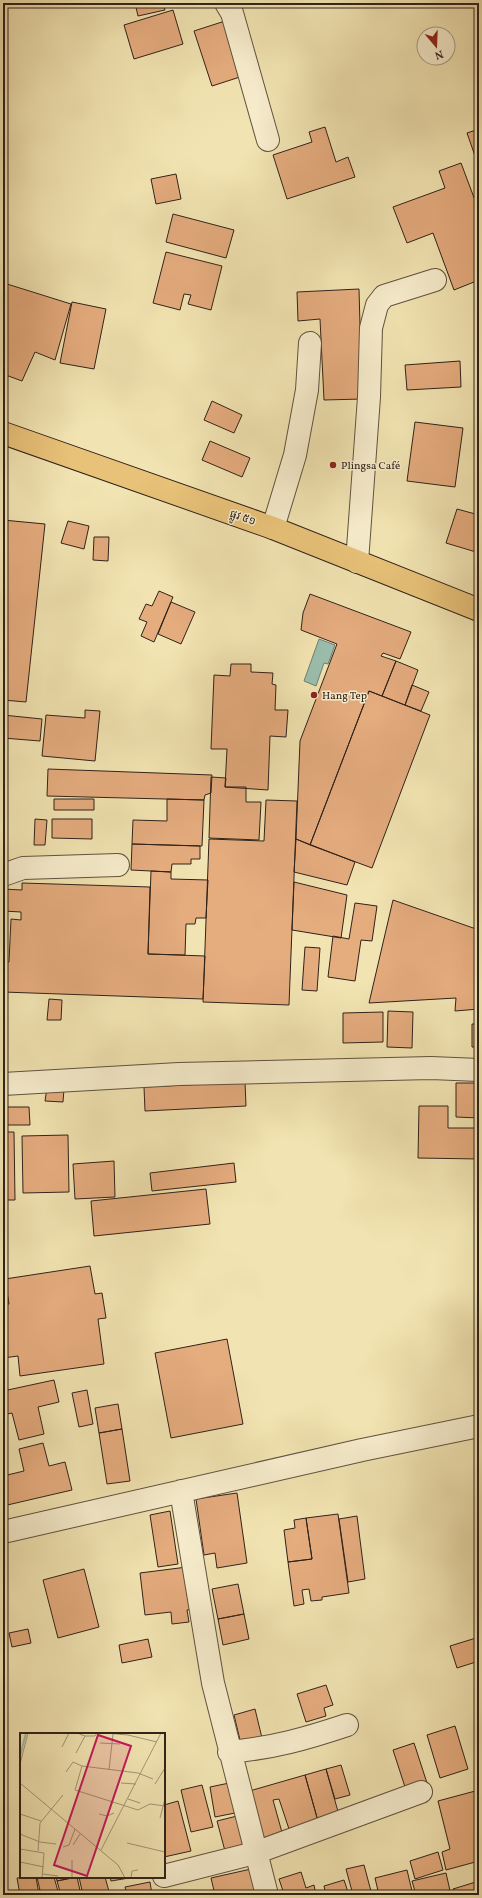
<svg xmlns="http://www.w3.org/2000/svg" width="482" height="1898" font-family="Vollkorn,'Noto Sans Khmer',serif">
	<rect width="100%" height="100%" fill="#f2e4b2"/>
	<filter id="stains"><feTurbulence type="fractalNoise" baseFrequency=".005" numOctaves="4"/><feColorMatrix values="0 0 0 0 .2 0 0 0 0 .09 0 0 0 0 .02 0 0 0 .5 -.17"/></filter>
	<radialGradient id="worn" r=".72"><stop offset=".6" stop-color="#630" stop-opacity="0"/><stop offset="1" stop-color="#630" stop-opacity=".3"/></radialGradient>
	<!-- water -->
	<path fill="#9bbeae" stroke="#708072" d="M319,639L335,645L328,664L324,663L316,686L304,681Z"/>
	<!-- building -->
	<path fill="#e5ac7e" stroke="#302219" d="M135,3H163L165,10L138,16Z
		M173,10L183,44L134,59L124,25Z
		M225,21L243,76L212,86L194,31Z
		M325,127L336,162L348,157L355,177L287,199L273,155L312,142L309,132Z
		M479,129V154L475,156L467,133Z
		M461,163L479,211V280L454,290L433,233L407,243L393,207L445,188L439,171Z
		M176,174L181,199L156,204L151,179Z
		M173,214L234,230L226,258L166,242Z
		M166,252L222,266L211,310L188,304L191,295L184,294L180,310L153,303Z
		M7,284L71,304L55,360L35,352L22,381L3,374V295Z
		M359,289L362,399L324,400L320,319L298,321L297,292Z
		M72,302L106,309L94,369L60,363Z
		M460,361L461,387L407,390L405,365Z
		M212,401L242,415L234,433L204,420Z
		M415,422L463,428L455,487L407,481Z
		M210,441L250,458L242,477L202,460Z
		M457,509L479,515V541L476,552L446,543Z
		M3,520L45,524L26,702L3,700Z
		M68,521L89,526L84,549L61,543Z
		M94,537H109L108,561L93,560Z
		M159,591L173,597L154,642L141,636L147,622L139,619L146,604L152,606Z
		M310,594L411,632L400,659L383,653L381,656L396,661L382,696L369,691L310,845L296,839L300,741L337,644L301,630L303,613Z
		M171,602L195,612L181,644L158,634Z
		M396,661L418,670L405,705L382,696Z
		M231,664H251V672L273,673L272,684L276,685L275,710H288L286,737L270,736L268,790L225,787L227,749H211L214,675L230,676Z
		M412,685L429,692L421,711L405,705Z
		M369,691L430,715L372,868L310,845Z
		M85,710L100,711L95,761L42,756L46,715L85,718Z
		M3,715L42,719L40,741L3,738Z
		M48,769L212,775L211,793L205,795L204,800L47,796Z
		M3,770H6V783H3Z
		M211,777L226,778L225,787H246V802H261L259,840L209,838Z
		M54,799H94V810H54Z
		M167,799L204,800L202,846L132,844L133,820L167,821Z
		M266,800L297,801L289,1005L203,1002L209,839L264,841Z
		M35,819L47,820L45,845H34Z
		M52,819H92V839L52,838Z
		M296,839L355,862L347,885L294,872Z
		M132,844L200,846V859H191V864H172L171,872L131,870Z
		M151,871L171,872V879L208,880L206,918H196L195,924H186L185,955L148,954Z
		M294,882L347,895L341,938L292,930Z
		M22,883L150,887L148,954L205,956L203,999L3,992V962H9L11,919L21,920V912L3,911V889L22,890Z
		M393,900L479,930V1009L455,1011L456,998L369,1003Z
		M355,903L377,906L372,941L361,940L355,981L328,977L333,936L349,939Z
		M305,947L320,948L317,991L302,990Z
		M49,999L62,1000L61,1020H47Z
		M388,1011L413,1012L412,1048L387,1047Z
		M383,1012V1042L343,1043V1013Z
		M472,1024H479V1047H472Z
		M245,1082L246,1106L145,1111L144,1087Z
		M456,1083H479V1118L456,1117Z
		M47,1088L64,1089L63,1102L45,1101Z
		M419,1106H448V1128H479V1159L418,1158Z
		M3,1107H29L30,1125H3Z
		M3,1132H14L15,1200H3Z
		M68,1135L69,1192L23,1193L22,1136Z
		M114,1161L115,1197L75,1199L73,1164Z
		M234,1163L236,1182L152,1191L150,1173Z
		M206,1189L210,1224L94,1236L91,1201Z
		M90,1266L95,1294L102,1293L106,1318L98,1319L104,1364L20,1376L18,1356L3,1358V1304H9L5,1279Z
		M227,1339L243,1424L171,1438L155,1353Z
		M54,1380L59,1402L38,1407L44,1434L19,1440L12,1413L3,1415V1391Z
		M87,1390L93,1424L79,1427L72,1393Z
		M118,1404L122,1429L99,1433L95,1408Z
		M122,1429L130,1481L107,1484L99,1433Z
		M43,1443L49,1466L65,1462L72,1490L3,1506V1476L24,1471L19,1449Z
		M237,1493L247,1563L217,1568L215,1553L204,1555L196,1499Z
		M170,1511L178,1564L158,1567L150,1515Z
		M338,1514L349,1593L322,1597V1600L311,1601L309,1589L302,1590L304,1604L294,1606L288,1562L312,1559L306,1518Z
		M357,1516L365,1579L348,1582L339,1519Z
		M306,1518L312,1559L288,1562L284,1530L295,1528L294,1520Z
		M187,1567L192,1609L187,1610L189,1622L172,1624L171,1612L145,1615L140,1573Z
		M84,1569L99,1627L58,1638L43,1580Z
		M238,1584L244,1614L218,1619L212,1589Z
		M244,1614L249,1639L223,1645L218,1619Z
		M28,1629L31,1643L12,1647L9,1633Z
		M476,1638L479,1647V1661L457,1668L450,1646Z
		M148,1639L152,1657L122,1663L119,1645Z
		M326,1685L333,1705L324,1708L326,1716L306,1722L297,1694Z
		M255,1709L262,1738L241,1744L234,1715Z
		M455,1726L468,1769L440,1778L427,1735Z
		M414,1743L427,1783L406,1790L393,1750Z
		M341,1765L350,1795L335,1799L326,1769Z
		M326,1769L339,1815L318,1821L305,1775Z
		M305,1775L318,1821L289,1829L279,1799L273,1800L283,1836L260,1843L246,1792Z
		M234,1782L240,1812L215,1817L210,1787Z
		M202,1785L213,1827L191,1832L181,1790Z
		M479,1790V1861L446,1870L442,1852L450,1849L438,1801Z
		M178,1801L191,1851L164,1857V1805Z
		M241,1815L248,1845L225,1851L217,1821Z
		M438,1852L443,1870L415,1879L410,1861Z
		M364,1865L372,1895H353L346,1869Z
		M251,1869L256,1895H215L211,1878Z
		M407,1870L412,1891L398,1895H379L375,1878Z
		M301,1872L306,1888L314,1885L316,1895H282L284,1894L279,1879Z
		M446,1873L451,1895H416L412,1881Z
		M25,1877H36L39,1895H20L17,1878Z
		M37,1877H54L59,1895H41Z
		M56,1877H76L57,1881Z
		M77,1877L81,1895H61L57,1881Z
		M79,1877H105L110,1895H83Z
		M110,1877H135L111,1881Z
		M344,1880L349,1895H326L324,1886Z
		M479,1881V1895H455L453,1889Z
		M150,1882L152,1895H127L125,1887Z
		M412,1891L413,1895H398Z"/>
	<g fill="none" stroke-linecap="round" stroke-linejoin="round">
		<defs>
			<path id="minor" d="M226,3L232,13L268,140
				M273,528L295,455L307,390L310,343
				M357,562L369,397L371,328L377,305L384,296L435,280
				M3,875L23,868L118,865
				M3,1084L179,1074L431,1068L479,1070
				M181,1491L213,1683L267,1895
				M3,1532L362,1450L479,1426
				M229,1752C273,1748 305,1739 347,1725
				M164,1876L255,1853L421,1792"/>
			<path id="major" d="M3,433L273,528L479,610"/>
		</defs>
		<!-- minor casing -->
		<use href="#minor" stroke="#60523f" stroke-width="24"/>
		<!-- major casing -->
		<use href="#major" stroke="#302219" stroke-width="24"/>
		<!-- minor -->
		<use href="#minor" stroke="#f7edcd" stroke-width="22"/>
		<!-- major -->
		<use href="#major" stroke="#e9c279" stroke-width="22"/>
	</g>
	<!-- markers -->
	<g fill="#8f2418" stroke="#f7edcd" stroke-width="1.5">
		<circle cx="333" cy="465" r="4"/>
		<circle cx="314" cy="695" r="4"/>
	</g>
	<g text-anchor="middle" stroke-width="3" stroke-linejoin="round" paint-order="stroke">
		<!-- poi labels -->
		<g font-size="11" fill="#302219" stroke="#f7edcd" text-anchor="start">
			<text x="341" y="469">Plingsa Café</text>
			<text x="322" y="699">Hang Tep</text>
		</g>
		<!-- street labels -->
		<g font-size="11" fill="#302219" stroke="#f7edcd">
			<text transform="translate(243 517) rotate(19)" y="4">ផ្លូវ ៥១</text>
		</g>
	</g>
	<!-- overview -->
	<g transform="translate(20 1733)">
		<rect width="145" height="145" fill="#f2e4b2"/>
		<path fill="none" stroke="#9bbeae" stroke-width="2" d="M0,23L6,0"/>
		<path fill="none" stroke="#a49675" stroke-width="1" d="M57,0L65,3H75L77,0M85,0L108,2L137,9M80,10L100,11M42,14L49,0M56,20L65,3M0,31L8,0M62,33L55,57L118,77L130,71L145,73M89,37L93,1M46,39L53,29L62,33L118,40L133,46M0,50L98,132L105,145M101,50L116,51M135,51L145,35M108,66L120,70M0,81L21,88M79,81L87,83L94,80M140,85L145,66M0,101L20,109L36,111M107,110L145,119M53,112L60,101M43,114L49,112L55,96M0,116L24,120L22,145M81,117L141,0M18,118L20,90L43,62M52,127V145M0,129L24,134M23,141L38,143M111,145L112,138L118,137"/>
		<path fill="#c2185b" fill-opacity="0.15" stroke="#c2185b" stroke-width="2" d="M78,2L111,13L67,143L34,132Z"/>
		<rect width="145" height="145" fill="none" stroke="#302219" stroke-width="2"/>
	</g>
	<!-- margin -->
	<rect width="482" height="1898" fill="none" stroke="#f2e4b2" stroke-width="16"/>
	<rect x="4" y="4" width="474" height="1890" fill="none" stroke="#302219" stroke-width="2"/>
	<rect x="8" y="8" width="466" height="1882" fill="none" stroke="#302219"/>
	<!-- north arrow -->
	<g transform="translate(436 46) rotate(161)"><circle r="19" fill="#f7edcd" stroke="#a79c85"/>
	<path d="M0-3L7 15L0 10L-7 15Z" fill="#8f2418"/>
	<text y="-6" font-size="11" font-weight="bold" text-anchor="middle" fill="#302219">N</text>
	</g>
	<rect width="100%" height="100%" filter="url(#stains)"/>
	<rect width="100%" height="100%" fill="url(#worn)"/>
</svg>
